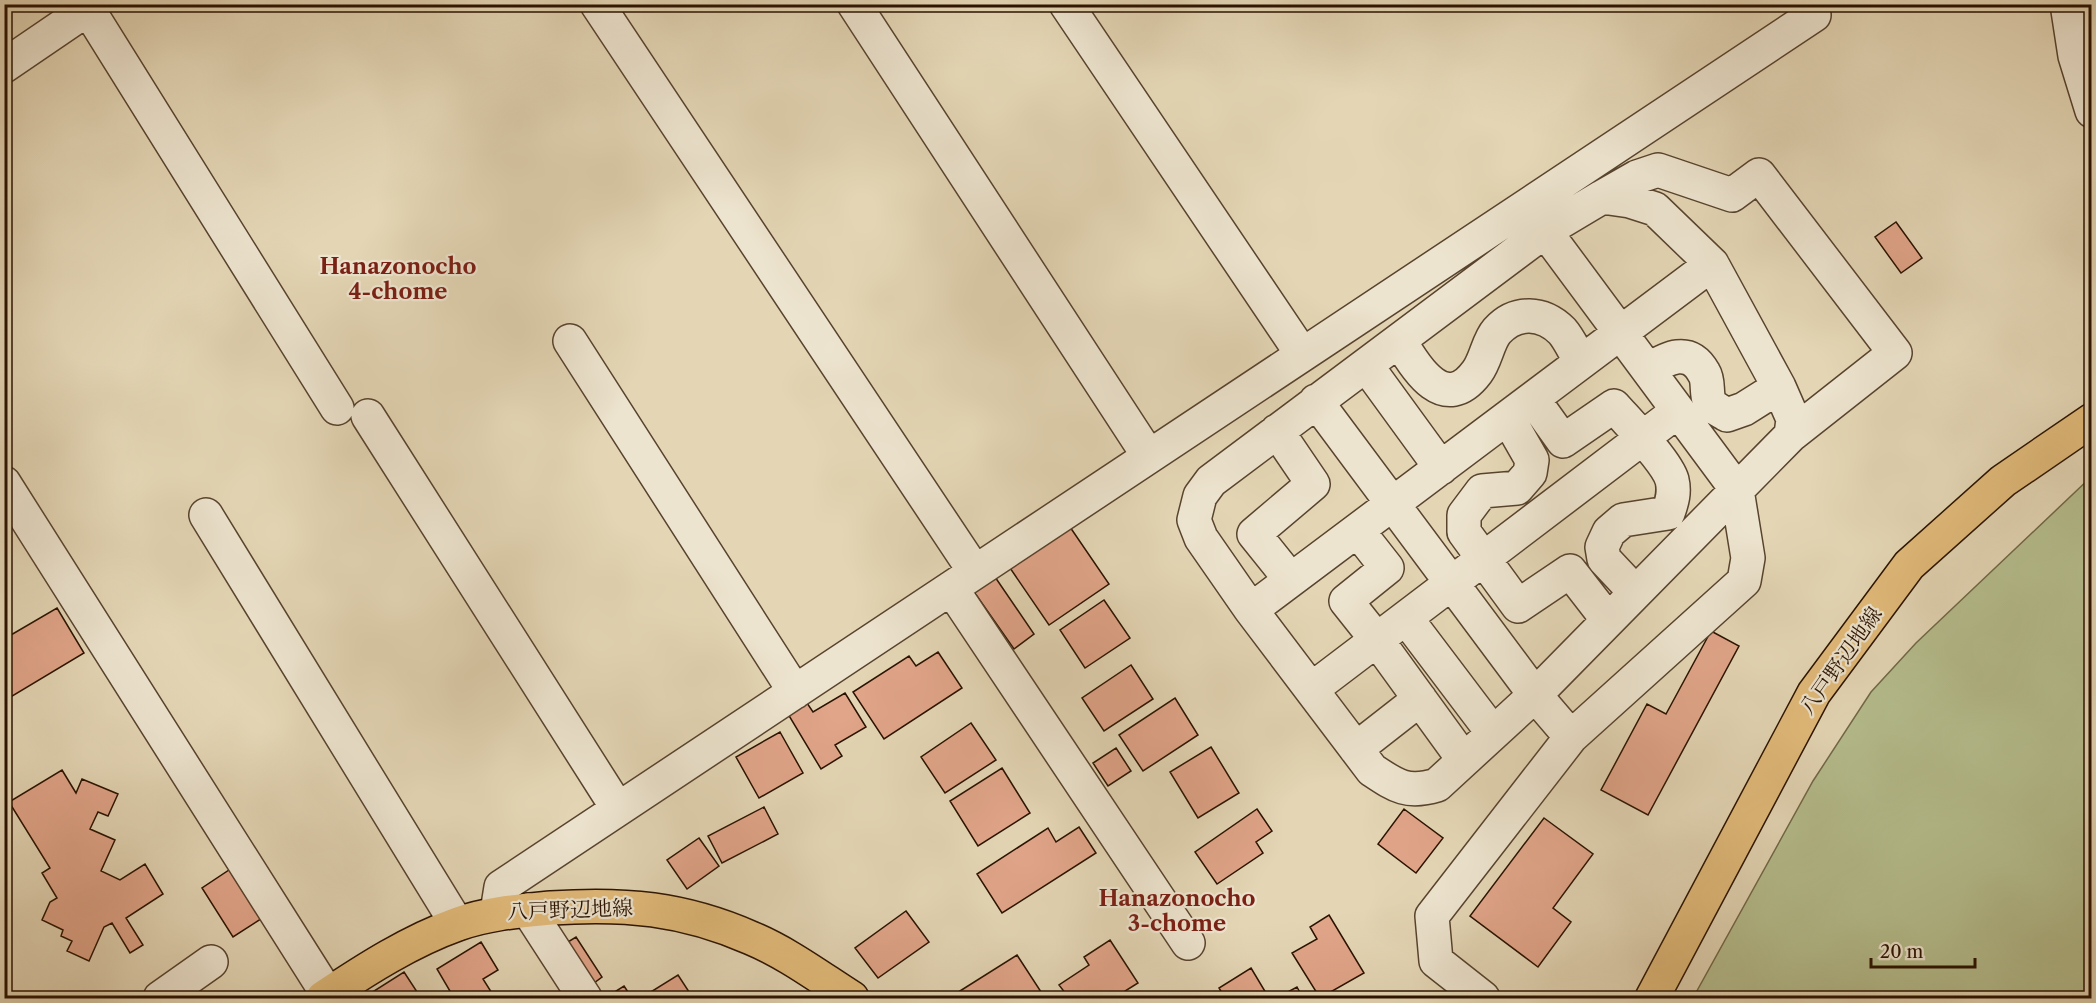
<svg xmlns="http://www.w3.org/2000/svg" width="2096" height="1003" font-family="'Libre Caslon Text','Noto Serif JP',serif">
	<rect width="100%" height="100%" fill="#e4d6b5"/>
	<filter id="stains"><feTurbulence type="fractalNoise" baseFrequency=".00333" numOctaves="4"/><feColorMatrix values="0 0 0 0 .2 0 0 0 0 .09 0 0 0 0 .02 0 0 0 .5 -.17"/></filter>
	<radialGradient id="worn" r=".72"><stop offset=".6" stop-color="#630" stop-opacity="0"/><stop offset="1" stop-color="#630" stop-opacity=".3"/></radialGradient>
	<!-- green -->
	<path fill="#b5bd8d" stroke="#706847" stroke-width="1.5" d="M2091,477V998H1693L1813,781L1871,692L1916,643Z"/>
	<!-- building -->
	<path fill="#e1a589" stroke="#2a1201" stroke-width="1.5" d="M1896,222L1922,258L1901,273L1875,237Z
		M1070,527L1109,584L1049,625L1010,568Z
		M993,574L1034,634L1014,649L972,589Z
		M1104,600L1130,638L1085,668L1060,630Z
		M57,608L84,653L4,701V639Z
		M1711,631L1739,646L1648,815L1601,790L1647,704L1666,714Z
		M938,652L962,688L884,739L853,692L909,656L916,666Z
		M1131,665L1153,699L1104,731L1082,698Z
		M845,693L866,727L835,745L842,756L821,769L788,714L807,703L813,712Z
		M1175,698L1198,735L1143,771L1119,735Z
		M971,723L996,760L945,793L921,757Z
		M780,732L803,773L759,798L736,757Z
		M1211,747L1239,793L1198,818L1170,772Z
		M1116,748L1131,771L1108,786L1093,763Z
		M1002,768L1030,813L978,846L950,801Z
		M62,770L76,793L82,779L118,794L108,816L98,812L90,829L115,840L101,871L120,880L145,864L163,894L126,918L143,945L130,953L112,923L104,927L89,961L67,951L72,941L61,936L63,930L42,920L50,902L57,898L42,873L50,868L9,802Z
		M764,807L778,834L722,863L708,836Z
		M1257,809L1272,831L1256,842L1263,853L1217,884L1195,852Z
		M1404,809L1443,838L1416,873L1378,844Z
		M1544,818L1593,854L1553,908L1571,922L1538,967L1470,916Z
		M1079,827L1096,853L1002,913L977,874L1048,828L1056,842Z
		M699,838L719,866L687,889L667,860Z
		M232,868L264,917L233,937L202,888Z
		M906,911L929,942L878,978L855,948Z
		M1329,915L1364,973L1320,998L1292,953L1317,939L1310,927Z
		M576,937L602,977L590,986L563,945Z
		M1110,940L1138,983L1114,998H1069L1059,985L1089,965L1084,957Z
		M481,942L498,970L483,979L495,998H454L437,969Z
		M1017,955L1045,998H954L952,996Z
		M1251,968L1269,998H1225L1219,988Z
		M404,972L421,998H363Z
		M678,975L693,998H641Z
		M624,986L632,998H605Z
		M1297,987L1303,998H1281L1280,996Z"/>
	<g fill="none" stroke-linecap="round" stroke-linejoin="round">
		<defs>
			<path id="minor" d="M597,4L975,572
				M854,4L1148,455
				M1066,4L1302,354
				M2067,4L2075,56L2092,111
				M88,9L337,408
				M4,66L95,4
				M1602,197L1630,201L1655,209L1712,264L1779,387L1793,419L1791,435L1535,695L1437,785C1407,794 1396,786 1372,770L1251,610L1201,538L1194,520L1200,496L1211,481L1545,231Z
				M1602,197L1637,177L1658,170L1732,195L1759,175L1895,353L1791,435
				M570,341L795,692
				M1400,341C1416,369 1445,415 1477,372C1486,360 1488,341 1497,331C1516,310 1543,312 1562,331C1570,340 1575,353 1581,362
				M1366,365L1441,468
				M1648,370C1667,358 1689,346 1704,373C1709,381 1706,392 1709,400C1712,408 1721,411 1727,415L1744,409L1779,387
				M1533,399L1563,441L1614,406C1628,422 1667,462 1672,480C1675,492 1672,502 1668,513L1623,520L1609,532L1602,547L1604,559L1635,592
				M1316,401L1535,695L1571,737L1744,581L1748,558L1737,490L1545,231
				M368,416L618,809
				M1508,418L1532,460L1530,473L1517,488L1482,491L1464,515V532L1518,606L1570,571L1608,620
				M1277,431L1313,484L1254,534L1291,580
				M4,483L330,998
				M206,515L457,924
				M1358,531L1387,568L1346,601L1377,640L1464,760
				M951,588L1188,943
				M1251,610L1712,264
				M1406,618L1493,733
				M1312,689L1678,411
				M1356,749L1420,699
				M528,910L585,998
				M497,912L501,887L1814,15L1810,4
				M160,998L211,962
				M1483,998L1436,961L1432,916L1571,737"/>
			<path id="major" d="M323,998C365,970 410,941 458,924C489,913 519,911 551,908C624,903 683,908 751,938C787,953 819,977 852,998
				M1652,998L1814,693L1909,565L2003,481L2092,420"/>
		</defs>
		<!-- minor casing -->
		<use href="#minor" stroke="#58432e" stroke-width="36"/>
		<!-- major casing -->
		<use href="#major" stroke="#2a1201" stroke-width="36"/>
		<!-- minor -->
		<use href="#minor" stroke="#ede4cf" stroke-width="33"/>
		<!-- major -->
		<use href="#major" stroke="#e2bb7a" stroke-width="33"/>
	</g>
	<g text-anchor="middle" stroke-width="4.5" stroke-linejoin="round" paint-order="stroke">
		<!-- street labels -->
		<g font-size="21" fill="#2a1201" stroke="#ede4cf">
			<text transform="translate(1841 661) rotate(-55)" y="7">八戸野辺地線</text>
			<text transform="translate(570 910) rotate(-2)" y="7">八戸野辺地線</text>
		</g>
		<!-- neighbourhood labels -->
		<g font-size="22" font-weight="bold" fill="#7a1f14" stroke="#ede4cf">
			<text x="398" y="274">Hanazonocho<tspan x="398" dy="25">4-chome</tspan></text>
			<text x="1177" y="906">Hanazonocho<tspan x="1177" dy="25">3-chome</tspan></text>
		</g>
	</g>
	<!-- margin -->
	<rect width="2096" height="1003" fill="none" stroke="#e4d6b5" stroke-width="24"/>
	<rect x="6" y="6" width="2084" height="991" fill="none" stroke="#2a1201" stroke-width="3"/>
	<rect x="12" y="12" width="2072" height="979" fill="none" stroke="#2a1201" stroke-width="1.5"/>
	<!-- scale -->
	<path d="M1871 958v9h104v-9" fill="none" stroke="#2a1201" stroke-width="3"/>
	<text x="1880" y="958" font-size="18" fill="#2a1201" stroke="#ede4cf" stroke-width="4.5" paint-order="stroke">20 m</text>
	<rect width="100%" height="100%" filter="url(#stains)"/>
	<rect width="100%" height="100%" fill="url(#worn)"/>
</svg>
